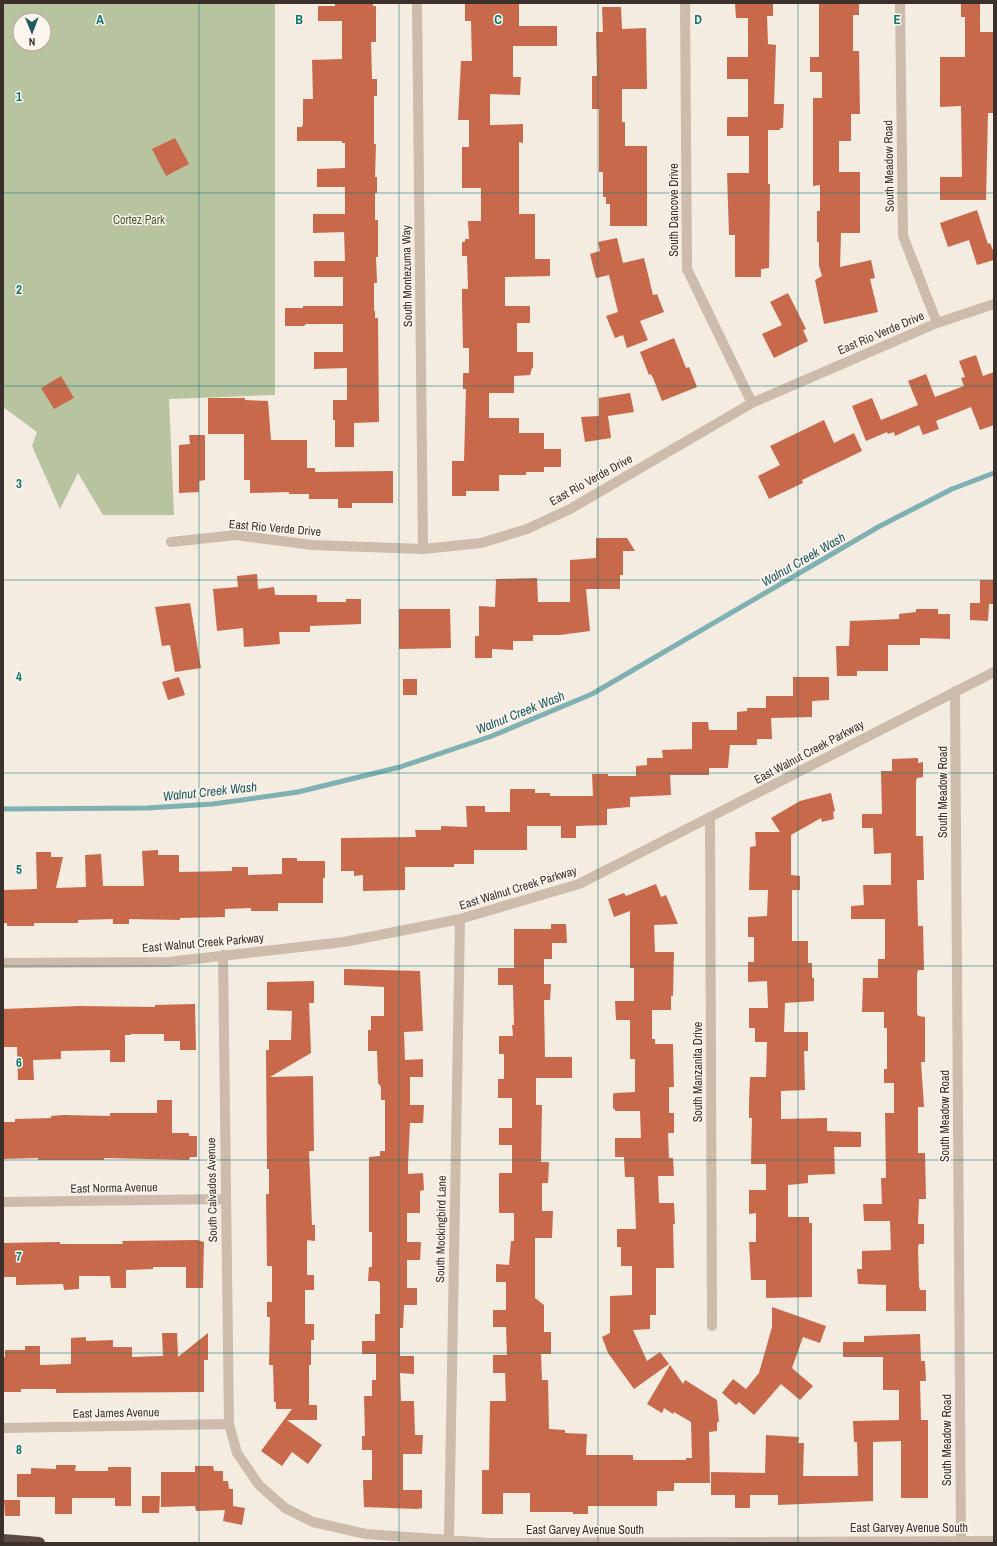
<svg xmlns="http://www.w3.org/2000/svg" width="997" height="1546" font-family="'Archivo Narrow',sans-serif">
	<rect width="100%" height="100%" fill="#f4ebe1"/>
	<!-- green -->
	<path fill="#b8c4a0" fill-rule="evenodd" d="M3,3H275V395L169,399L174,515H103L78,473L60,509L32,446L37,432L3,407ZM20,20H44V44H20Z"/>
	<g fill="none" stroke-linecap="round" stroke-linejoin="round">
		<!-- stream -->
		<path stroke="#7fb0b2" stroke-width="5" d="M3,809L147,808L213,804L298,792L400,767L492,736L592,694L880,526L952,489L994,473"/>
	</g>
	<!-- building -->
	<path fill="#c8694b" d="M335,3H373V6H376V42H371L372,79H377V96H374V144H376L375,177H377V193H375V220H378V257H376L377,283H374V311H375V318H378L379,422L354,423V447H335V420H333V400H347V368L314,369V352H343V324H306L304,326H285V308H303V306H343V277H314V261H345L344,232L313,233V214H345V187H317V169L345,168V143H342V141H297V127H302L303,124V99H313L312,60L342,59V21H318V6H335Z
		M465,3H519V26H557V46H513V77H521L520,95L490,94V125L523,124V143L519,142V214H535V259H550V276L505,277V306H530V323H517V352H533V368H532L530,375L514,376V393H489V418H519V433H544V449H561V467H544V472H526V475H499V491H466V496H452V461H464L466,389H463V373H469V348H463L462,302V289H468L467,256H462V242H465V239H469L468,221H481V188H462V147H469V120H458L461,61H472L471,21H465Z
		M735,3H773V16H767L768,44L776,45L774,104H784L783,128H780V130H768V184H770L769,268L761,269V277H735V235H729L727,173H749V136H727V117H748V79H727V57H748V18H736Z
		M819,3H859V15H853V51H859L860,114H851V141H839V172H860V233H841L840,267L871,260L875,278L870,279L878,312L824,324L815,280L822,276L819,266V242H817V211H820V185L813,186V98H822V72H810V57H819Z
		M961,3H980V32H994V113H988L986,200H940V177H962L961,106L940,107V57H965V17H961Z
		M602,7H621L622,29L646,28L647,89H622V122H625V146H647V226H610V204H606V197H603V172H599V109H592V76H597L596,32H603Z
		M175,138L189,164L166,176L152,149Z
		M977,210L988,244L990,243L994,253V260L977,265L969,240L948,247L940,223Z
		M617,238L623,263L644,258L653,295L657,294L664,312L640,321L648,340L627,348L623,335L615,338L606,316L618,312L609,275L596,278L590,254L600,251L598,242Z
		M788,293L806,329L803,330L808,341L774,358L762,334L782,325L770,302Z
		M674,338L686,368L689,367L697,387L662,401L653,378L651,374L649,375L640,352Z
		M976,355L983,376L994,372V425L980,430L971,407L936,421L939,429L923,435L919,425L895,436L894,432L888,434L887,432L866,441L852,406L872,398L881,420L918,405L908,381L926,374L935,397L964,386L961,378L965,377L959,361Z
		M61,376L74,398L54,409L41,388Z
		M630,393L634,412L608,416L611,438L585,442L581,417L599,416V398Z
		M208,398H245V400L268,401L271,440H307V468H315V472L393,471V503H352V508H338V499H309V494H289V492L250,493V480H244V434H208Z
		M824,420L834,443L854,433L862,451L802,480L803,483L769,499L758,476L780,465L770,446Z
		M189,435H205V480L199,481V492L179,493V445L190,444Z
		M596,538H627L635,551H623V575H620V589H586L590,631L560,635H533V641H513V650L492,649V658H475V636H479V606L495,607L496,579L537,578L538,602H570V560L596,558Z
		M257,574L258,589L274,587L275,595H317V602H346V599H361V624L310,626V632H279L280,644L244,647L243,628L217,631L213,589L238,587L237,576Z
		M980,580H994V604H989L988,621L970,620V603H980Z
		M190,603L201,668L175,672L170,645L162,646L155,607Z
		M399,609H450L451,648L399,649Z
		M916,609H938V614H950V639L920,638V645H888V671H857V676H837L836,646H849L850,621L899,619V614L916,612Z
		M179,677L185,695L168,700L162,682Z
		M793,677H829V700L812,701V717L771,718L772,739H757V745H730L728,768H709V775H670L671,795L630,797V807L607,809V825L576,826V838H561V826H527V850H474V864H454V867H405V890L363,891V875L354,876V871H341V838L416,837L415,830H441V826L467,827L466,806H485V812H510V789H535V793H550V796H593L592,774H608V776H636V766L647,765V758H663L662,750L692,749V722H708L709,730H737V712L747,711V708H766V696H793Z
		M403,679H417V695H403Z
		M918,758V763L923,762V777L917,778L916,781V836H923L924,880H917V883L918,926H923L924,970H918L917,974V1013L918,1016L925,1017V1062H921L924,1107H918V1153H925L926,1199H919L918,1224H924V1244H919L918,1247L919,1286L920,1290H926V1311H886V1285L858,1284L857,1269H862V1251L891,1250L890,1221H864L863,1204H882L881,1178H886L885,1113H894V1083H884V1069H887V1028H884V1012H862L863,978H878V959H885V919H851V906L864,905L863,885H891V853L874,854L873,828H862V814H882L881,771H892V759Z
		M831,793L835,811L833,812L834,819L822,822L821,818L791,835V875L800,876V890H792V941H808V963H812V978H814V1001L785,1003L784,1032H808V1051H804L805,1090L781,1091V1119L827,1118V1131L861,1132V1147H834L835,1174L808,1175V1183L788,1185V1217H809V1223H812V1297L766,1298V1280H751L749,1242H756V1213L749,1214V1190H766V1164H751L752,1118H749V1102L750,1077H766L767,1042H755V1028H749V1008H768L767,981L748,982V962H754V937H748V917L767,916L768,890H749L750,847L756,846L755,832H780L771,818L800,801Z
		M158,850V855H179V872L232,871V867H248V875L282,874V858H297V861H325V878H323V903H278V911H251V908L225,909V917L180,918V920L129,919V924H113V919L78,920V923H34V926H7V923H3V890L37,889L36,852H51V857H63L56,888L86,887L85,855L101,854L103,886H144L142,851Z
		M656,884L661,897L666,895L678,924L654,925L655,952H674L673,996H671V1010H652V1039H655V1044H673L674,1087H669V1113H674V1133H668L669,1158H673L674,1176H658L659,1203H674L675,1224H673L674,1268H656V1315H650V1329L633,1330L647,1361L660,1352L669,1364L634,1389L608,1353L602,1337L610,1333V1296L632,1295V1266H621V1247H617V1229H636L634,1177H625L624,1157H615V1138H641L640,1111H615V1109H613V1094L615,1093L635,1092V1059H630V1020H616L615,1001H634V968H630V911L614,917L608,899L624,893L626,896Z
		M551,924H566L567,943H552V959H544V984H551L550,1000H544L545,1057H572V1078H536V1105H542L541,1162H549L548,1183H542V1211H553L552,1238H535V1298L544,1305V1332H551V1354H541L542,1380H548L549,1429L565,1430V1433L587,1434L586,1455H633V1460H686V1458H692L691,1422L674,1412L673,1414L664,1408L662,1413L647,1404L670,1365L683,1384L685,1380L717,1400L719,1422H717V1431L709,1432L710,1483H674V1491H657V1506H588V1514H573V1512H530V1493H503V1514H482V1470H489L490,1401H506L505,1373H493V1355H507L506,1327H493V1310H506V1282H496V1264L509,1265L511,1241H514V1213H499V1173H512V1145H499V1128H512V1098H498V1079H504V1054H499V1036H513L512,1025H514L513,985H498V968H514V929H551Z
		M344,969L420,971L423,1031L404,1032L405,1060L423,1059V1077H410V1105H424L423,1123H410L408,1164V1174L423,1173L424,1190L420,1191V1213H407V1242H421L420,1260H407V1288H417V1305H404L403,1328H400V1356H414V1374L400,1373L401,1401H414L415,1435H423L422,1454H403V1490H422V1508L417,1509L364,1507L363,1480H372V1450H362V1436H365L364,1396H372V1380H376V1354H362V1341H375V1314H380V1283L378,1281H368L369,1267H372V1232H369V1157L380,1156V1151H385V1100H381V1087L378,1083L377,1051H368V1030H371V1016H384V987L344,985Z
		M314,981V1003H309L311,1053L270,1077L313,1076L314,1151H309L312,1225H315V1241L307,1240V1275H314V1290H305V1324H314V1340H311V1365H309V1405H317V1420H287L322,1445L308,1464L292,1452L282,1466L261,1451L292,1409H276V1402H274L273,1365H269L270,1317H267V1302H272V1266H267L266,1194H269V1169H267L266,1050H269V1040H291L292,1011L267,1010V982Z
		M195,1004L196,1050H180V1041H164V1034H131V1035H125V1062H110V1050L61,1051V1059L33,1060L34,1080H18L17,1047H3V1009L80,1006L155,1007V1005Z
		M157,1100H172V1133H189V1136H197V1157H190L189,1160L104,1158V1160H38V1158L3,1159V1122H15V1119L51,1118V1116L63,1115L110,1116V1113H157Z
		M197,1240L204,1242L203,1288H186V1267H153V1269L126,1270V1288H111L110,1276H79V1289L64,1290L63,1284L16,1285V1277H3V1243L60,1242V1244H123L122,1241Z
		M772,1307L826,1326L820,1343L803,1337L792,1368L813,1386L800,1400L781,1384L754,1415L739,1402L736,1405L722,1393L733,1379L746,1389L759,1373L772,1327Z
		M162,1333H177L178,1357L208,1333V1360H204V1392L56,1393V1389H21V1392H3V1357H5V1350H25V1346H40V1365L71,1364V1338L86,1337V1341L113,1340V1347H132V1357L163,1356Z
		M920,1334L921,1361H925L926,1381H920L921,1420H928V1498H901V1441L873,1442V1501L778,1505V1495H750V1508H735V1495H711V1472L765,1473L766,1435L799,1437L798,1443H804L803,1476H858L857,1442H854L853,1421L899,1420V1390H883V1357H843V1342H864V1336Z
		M56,1465H76L75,1471H108V1467H131V1506H115V1498H72V1514H55V1497H17V1474H31V1468L56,1469Z
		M195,1466H213L214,1471H223V1481H228L229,1489H233V1506L245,1508L242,1525L223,1521L225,1510L196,1511L195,1506L161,1507V1472H195Z
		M142,1496H160L159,1513H142Z
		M4,1500H20V1516H5Z"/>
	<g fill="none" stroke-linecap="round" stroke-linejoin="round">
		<!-- minor -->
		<path stroke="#cdbbac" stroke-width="10" d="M417,3L423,549
			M685,3L687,269L752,403
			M900,3L903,236L937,323
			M171,542L236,535L312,545L423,549L481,543L527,529L570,509L752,403L937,323L994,304
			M955,691L961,1541
			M710,818L712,1326
			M223,955L229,1424L237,1453L259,1485L285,1508L313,1522L366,1534L489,1543L994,1541
			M3,963L168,962L344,942L460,919L579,884L994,672
			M3,1202L225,1199
			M3,1428L229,1424
			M449,1539L460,919"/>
		<!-- highway -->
		<path stroke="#5c4a42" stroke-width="12" d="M3,1540L39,1543"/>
	</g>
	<!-- grid -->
	<path fill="none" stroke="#0f766e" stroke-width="1" stroke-opacity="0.55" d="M199,3V1543M399,3V1543M598,3V1543M798,3V1543M3,193H994M3,386H994M3,580H994M3,773H994M3,966H994M3,1160H994M3,1353H994"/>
	<g text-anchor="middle" stroke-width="3" stroke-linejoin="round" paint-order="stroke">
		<!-- street labels -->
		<g font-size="12" fill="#3b302b" stroke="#fbf5ee">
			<text transform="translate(889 166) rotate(-91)" y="4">South Meadow Road</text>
			<text transform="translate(674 210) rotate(-90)" y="4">South Dancove Drive</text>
			<text transform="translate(407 276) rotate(-91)" y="4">South Montezuma Way</text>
			<text transform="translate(881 333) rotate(-23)" y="4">East Rio Verde Drive</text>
			<text transform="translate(591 480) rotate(-29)" y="4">East Rio Verde Drive</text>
			<text transform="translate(275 528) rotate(5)" y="4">East Rio Verde Drive</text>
			<text transform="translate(809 752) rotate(-28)" y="4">East Walnut Creek Parkway</text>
			<text transform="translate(943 792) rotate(-90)" y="4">South Meadow Road</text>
			<text transform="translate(518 888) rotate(-17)" y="4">East Walnut Creek Parkway</text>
			<text transform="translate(203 943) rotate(-5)" y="4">East Walnut Creek Parkway</text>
			<text transform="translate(698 1072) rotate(-90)" y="4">South Manzanita Drive</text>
			<text transform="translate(945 1116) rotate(-90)" y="4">South Meadow Road</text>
			<text transform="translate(114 1188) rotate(-1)" y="4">East Norma Avenue</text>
			<text transform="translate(212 1190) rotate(-91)" y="4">South Calvados Avenue</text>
			<text transform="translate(441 1229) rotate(-89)" y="4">South Mockingbird Lane</text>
			<text transform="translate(116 1413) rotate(-1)" y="4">East James Avenue</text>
			<text transform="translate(947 1440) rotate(-90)" y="4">South Meadow Road</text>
			<text x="909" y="1532">East Garvey Avenue South</text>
			<text x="585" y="1534">East Garvey Avenue South</text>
		</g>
		<!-- park labels -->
		<g font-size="12" fill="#4a5a2e" stroke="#fbf5ee">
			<text x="139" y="224">Cortez Park</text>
		</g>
		<!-- water labels -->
		<g font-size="13" font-style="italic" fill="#1f5a5e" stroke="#fbf5ee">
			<text transform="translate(803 559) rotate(-30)" y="5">Walnut Creek Wash</text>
			<text transform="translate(520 712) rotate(-22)" y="5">Walnut Creek Wash</text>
			<text transform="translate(210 791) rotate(-6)" y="5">Walnut Creek Wash</text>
		</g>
	</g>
	<g font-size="13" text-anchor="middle" font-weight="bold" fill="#0f766e" stroke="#fbf5ee" stroke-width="3" stroke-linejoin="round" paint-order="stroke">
		<text x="100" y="24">A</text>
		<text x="299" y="24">B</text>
		<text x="498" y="24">C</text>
		<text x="698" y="24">D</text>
		<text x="897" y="24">E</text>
		<text x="19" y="101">1</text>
		<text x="19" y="294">2</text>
		<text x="19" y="488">3</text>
		<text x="19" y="681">4</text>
		<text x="19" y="874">5</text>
		<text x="19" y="1067">6</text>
		<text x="19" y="1261">7</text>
		<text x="19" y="1454">8</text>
	</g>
	<!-- border -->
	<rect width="997" height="1546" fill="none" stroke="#3b302b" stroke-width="8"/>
	<!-- north arrow -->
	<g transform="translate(32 32) rotate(179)"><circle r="19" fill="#fbf5ee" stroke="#aea6a0"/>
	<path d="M0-3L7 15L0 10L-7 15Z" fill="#1f5a5e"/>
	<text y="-6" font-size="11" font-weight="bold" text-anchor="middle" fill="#3b302b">N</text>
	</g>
</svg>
